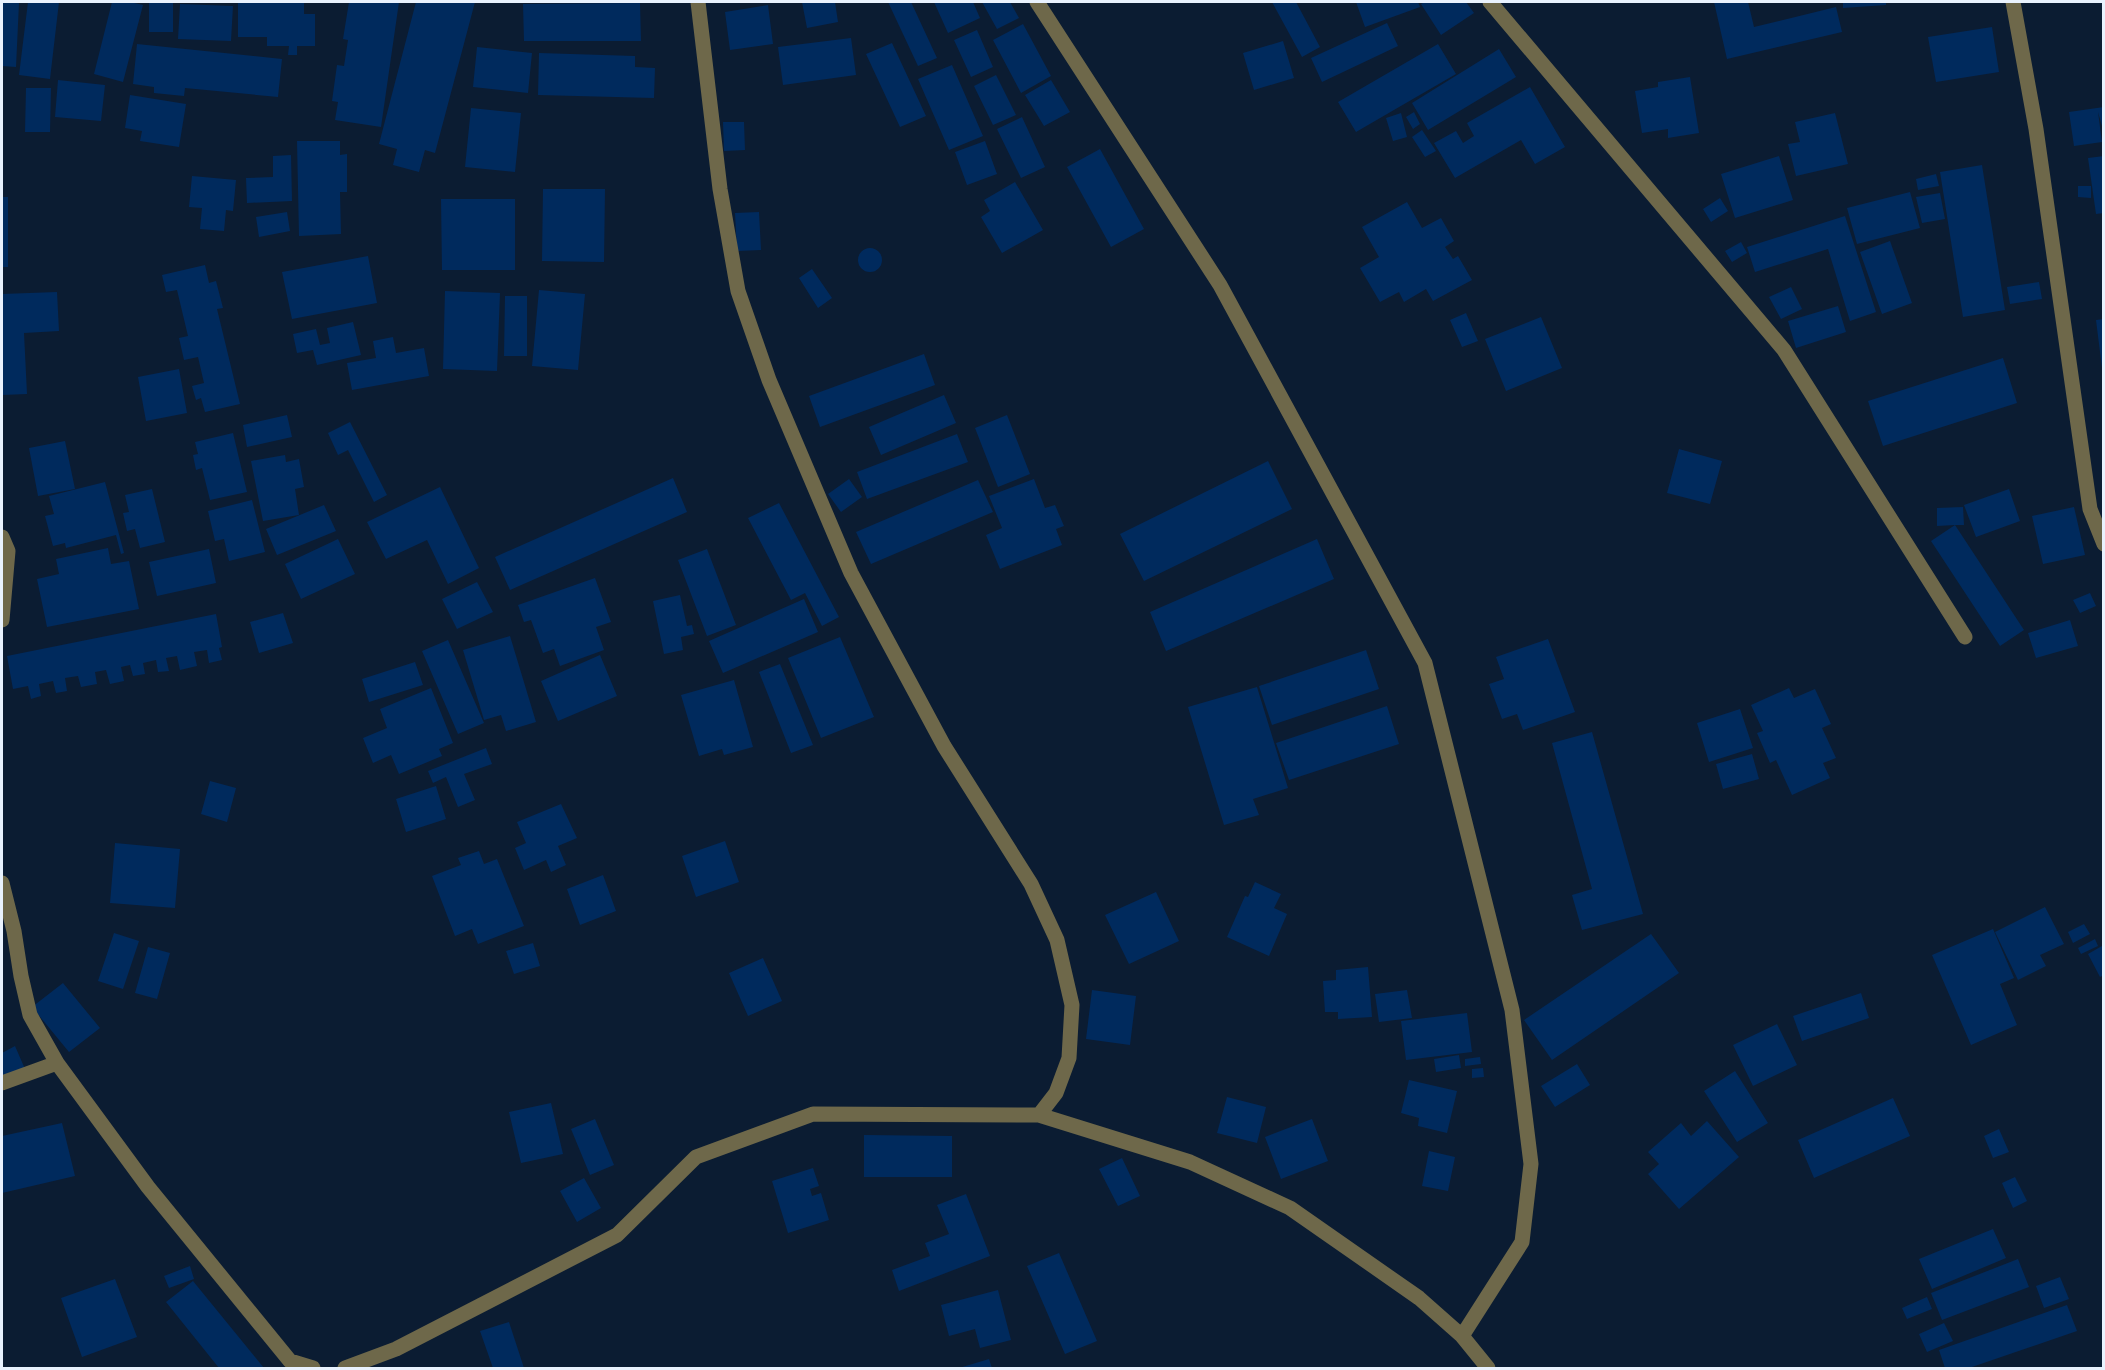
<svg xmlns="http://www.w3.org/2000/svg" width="2105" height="1370" font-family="'Noto Serif',serif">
	<rect width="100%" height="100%" fill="#0b1c32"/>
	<!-- building -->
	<path fill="#002a5d" d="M28,2H59L50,79L19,75Z
		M112,2H130L143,5L123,82L94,74Z
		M149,2H173V32H149Z
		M238,2H304V14H315V46H297V55H288L289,46H267V37H238Z
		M349,2H399L381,127L335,120L338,102L332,101L337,65L344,66L348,40L343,39Z
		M416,2H475L435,153L425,150L419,172L393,165L397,149L379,144Z
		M802,2H835L838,22L807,28Z
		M888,2H911L937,58L918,66Z
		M934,2H973L980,18L948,33Z
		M982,2H1010L1019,18L997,29Z
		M1272,2H1296L1320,47L1302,57Z
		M1356,2H1418L1420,7L1365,27Z
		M1425,2H1466L1474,13L1441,35L1421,4Z
		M1714,2H1748L1754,27L1836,7L1842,32L1727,59Z
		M1843,2H1886V5L1843,8Z
		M2,3H19L16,67L2,66Z
		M640,3L641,41H524L523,4Z
		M180,4L233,6L231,41L178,39Z
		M768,5L773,44L730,50L725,12Z
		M1387,23L1398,46L1322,82L1311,58Z
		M1023,24L1051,76L1021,93L993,40Z
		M1992,27L1999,72L1936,82L1928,37Z
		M977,30L993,67L971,77L954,40Z
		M851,38L856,75L783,85L778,47Z
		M1283,41L1294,78L1254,90L1243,53Z
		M892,43L926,116L900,127L866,54Z
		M137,44L282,59L278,97L185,88L184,96L154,93V87L133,84Z
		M1438,44L1456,74L1356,132L1338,102Z
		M477,47L532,53L528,93L473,87Z
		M1499,49L1516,77L1428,130L1412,103Z
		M539,53L635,56V67L655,68L654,98L538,95Z
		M952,65L983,136L949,150L918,79Z
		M996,75L1016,115L993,125L974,86Z
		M1690,77L1699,133L1668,138V129L1642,133L1635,91L1658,87V82Z
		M58,80L105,85L101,121L55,117Z
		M1051,80L1070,112L1044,126L1025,95Z
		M1530,87L1565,147L1535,164L1521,140L1455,178L1434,143L1456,131L1463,143L1474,136L1467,123Z
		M26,88H51L50,132H25Z
		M130,95L186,104L179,147L140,141L142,131L125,128Z
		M2104,107V133L2098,112L2102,142L2074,146L2069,112Z
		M471,108L521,113L515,172L465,167Z
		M1414,112L1420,124L1413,129L1406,117Z
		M1401,113L1407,137L1393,141L1386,118Z
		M1835,113L1848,164L1796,176L1788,144L1800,142L1795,122Z
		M1022,117L1045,167L1021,178L997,129Z
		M723,122H744L745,150L724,151Z
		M1422,130L1436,151L1425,157L1412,137Z
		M297,141H340V155L347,154V192H340L341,234L299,236Z
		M985,141L997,174L967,185L955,152Z
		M1100,149L1144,229L1111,247L1067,167Z
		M291,155L292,201L247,203L246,178L273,177V156Z
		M1779,156L1793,200L1735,218L1721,174Z
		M2104,156V213L2096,214L2088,158Z
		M1982,165L2005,310L1963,317L1940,172Z
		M1936,174L1939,186L1918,190L1916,179Z
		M192,176L236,180L233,211L226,210L224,231L200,229L202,208L189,207Z
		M1015,182L1043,230L1002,253L981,217L990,211L984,200Z
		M2078,186H2091V198L2078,197Z
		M543,189H605L604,262L542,261Z
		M1910,192L1920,228L1857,244L1847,208Z
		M1940,193L1945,219L1922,223L1916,197Z
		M2,197H8V267H2Z
		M1720,198L1728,211L1711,222L1703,209Z
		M441,199H515V270H442Z
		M1407,202L1422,228L1441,218L1454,241L1445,247L1453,259L1458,256L1472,280L1433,301L1426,289L1404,302L1399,292L1380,302L1360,268L1379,257L1362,227Z
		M287,212L290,231L259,237L256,217Z
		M759,212L761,250L737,251L735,213Z
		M1845,216L1876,312L1850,321L1828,249L1755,272L1747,247Z
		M1890,241L1912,303L1882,314L1860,252Z
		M1741,242L1747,253L1732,262L1725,251Z
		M858 260a12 12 0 1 1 24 0a12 12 0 1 1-24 0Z
		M368,256L377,303L292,319L282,272Z
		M205,265L209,283L216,281L223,308L217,309L240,404L205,412L201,398L196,400L192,386L204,383L198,357L184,360L179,338L188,336L177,290L166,292L162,275Z
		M812,269L832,298L818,308L799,278Z
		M2039,282L2042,299L2010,304L2007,287Z
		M1791,287L1802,309L1781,319L1769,297Z
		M539,290L585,294L578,370L532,366Z
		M445,291L500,293L497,371L443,369Z
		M57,292L59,331L24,333L27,394L2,395V294Z
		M505,296H527V356H504Z
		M1838,306L1846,332L1796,348L1788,321Z
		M1466,313L1478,341L1462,347L1450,320Z
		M1541,317L1562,368L1506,391L1485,339Z
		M2104,319V368H2102L2096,320Z
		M353,322L361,355L317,365L313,350L297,353L293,334L316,329L320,345L330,343L327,328Z
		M393,337L396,353L424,348L429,376L352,390L347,363L376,358L373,341Z
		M924,354L935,385L820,427L809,396Z
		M2003,358L2017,403L1883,446L1868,401Z
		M179,369L187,413L146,421L138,377Z
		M944,395L956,423L881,455L869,427Z
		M287,415L292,437L247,447L243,425Z
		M1007,415L1030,474L998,487L975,428Z
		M350,422L387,495L374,502L348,450L338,455L328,433Z
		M233,433L247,492L210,500L202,468L196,470L193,455L198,454L195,442Z
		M957,434L968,462L867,499L857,472Z
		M65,441L75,489L38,496L29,448Z
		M1679,449L1722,461L1710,504L1667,493Z
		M285,455L286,462L299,459L304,487L295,489L299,515L263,521L251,461Z
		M1268,461L1292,509L1144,581L1120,534Z
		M673,478L687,512L510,590L495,557Z
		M849,479L862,497L841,512L828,494Z
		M1034,479L1045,508L1055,505L1064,526L1056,529L1062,545L1000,569L986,535L1002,528L989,496Z
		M978,480L993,512L871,564L856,532Z
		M105,482L124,553L121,554L116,535L66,548L65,543L53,546L45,516L54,514L49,496Z
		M440,487L479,568L448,584L427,540L386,559L367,522Z
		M152,489L165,542L140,548L135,529L127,531L123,513L129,512L125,495Z
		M2009,489L2020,521L1976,537L1964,505Z
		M252,500L265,552L229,561L224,539L215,541L208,511Z
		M779,503L839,617L822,626L805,593L791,600L748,518Z
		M324,505L336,531L277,555L266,529Z
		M1963,507L1964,525H1955L2024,630L2000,646L1931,541L1955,525L1937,526V508Z
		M2074,507L2085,555L2043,564L2032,516Z
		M338,539L355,574L301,599L285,564Z
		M1317,539L1334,579L1166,651L1150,612Z
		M108,548L111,564L129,561L139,609L47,627L37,579L59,574L56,559Z
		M209,549L216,583L157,596L149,562Z
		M707,549L736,625L707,636L678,560Z
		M595,578L611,622L596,627L604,650L560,666L554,649L543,653L531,620L524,622L518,605Z
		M477,582L493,612L457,629L442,599Z
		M2090,593L2096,606L2080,613L2073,600Z
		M680,595L687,626L692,625L694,634L681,637L683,650L664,654L653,601Z
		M804,599L818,632L723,673L709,641Z
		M283,613L293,643L259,653L250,622Z
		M216,614L222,647L219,648L222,660L209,663L207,650L194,652L197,666L180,670L177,656L166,658L169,671L158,672L156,660L143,663L145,674L133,676L130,665L121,667L124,681L110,684L106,670L95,672L97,684L81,687L78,676L65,678L67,691L56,693L53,681L39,684L41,696L31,699L28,686L13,689L7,656Z
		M2070,620L2078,646L2036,658L2028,633Z
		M510,636L536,722L506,731L501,715L484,720L463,650Z
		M840,637L874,717L821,738L788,658Z
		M1548,639L1575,712L1523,730L1517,714L1502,719L1489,684L1504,679L1496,657Z
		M448,640L484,723L458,734L422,651Z
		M1366,650L1379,689L1272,725L1259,686Z
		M600,655L617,696L558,721L541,681Z
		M415,662L423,685L369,702L362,679Z
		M780,664L813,745L791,753L759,672Z
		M734,680L753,747L724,755L722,749L699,756L681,695Z
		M1257,687L1288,788L1253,799L1259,815L1224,825L1188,707Z
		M431,688L453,743L439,749L442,756L399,774L391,755L373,763L363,738L387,728L380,709Z
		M1789,688L1794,698L1815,689L1831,724L1822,728L1836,758L1823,763L1830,778L1792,795L1776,760L1770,763L1757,733L1763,731L1751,705Z
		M1387,706L1399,744L1289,780L1276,743Z
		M1740,709L1753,748L1709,762L1697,723Z
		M1592,732L1643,914L1582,930L1572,895L1592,889L1552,743Z
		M486,748L492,764L464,774L475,800L458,807L446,777L433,783L428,771Z
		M1752,754L1759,779L1723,789L1716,764Z
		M210,781L236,788L227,822L201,814Z
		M436,786L446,819L406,832L396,799Z
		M561,804L577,838L558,846L566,865L551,872L546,860L524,870L515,848L526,843L517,822Z
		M725,841L739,882L696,897L682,856Z
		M115,843L180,849L175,908L110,903Z
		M479,851L484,864L497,859L524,926L478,944L472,929L455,936L432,876L461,865L458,858Z
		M603,875L616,911L580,925L567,889Z
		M1255,882L1281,894L1274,908L1287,914L1269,956L1227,937L1245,896L1248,897Z
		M1156,892L1179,941L1129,964L1105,915Z
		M2045,907L2064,944L2040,955L2046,966L2018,980L1995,932Z
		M2084,924L2090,934L2073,943L2068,932Z
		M1993,929L2014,978L2000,984L2017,1025L1971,1045L1932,955Z
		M114,933L139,941L123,989L98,981Z
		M1651,934L1679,973L1552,1060L1524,1020Z
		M2095,939L2098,946L2081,954L2078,948Z
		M533,943L540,966L514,974L506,951Z
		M2102,946L2104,975L2100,977L2088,954Z
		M148,947L170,953L157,999L135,993Z
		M763,958L782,1001L748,1016L729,973Z
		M1368,967L1372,1017L1338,1019V1012H1325L1323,981L1336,980V970Z
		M63,983L100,1028L69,1052L32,1007Z
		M1092,990L1136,996L1130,1045L1086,1039Z
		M1407,990L1412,1018L1379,1022L1375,994Z
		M1861,993L1869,1018L1802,1041L1793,1016Z
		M1467,1013L1472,1052L1406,1060L1401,1021Z
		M1777,1024L1797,1065L1753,1086L1733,1045Z
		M15,1046L25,1069L2,1080V1053Z
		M1459,1055L1461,1068L1436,1072L1434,1059Z
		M1480,1057L1481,1064L1465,1066V1059Z
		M1577,1064L1590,1085L1555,1107L1541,1086Z
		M1483,1068L1484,1077L1472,1078V1069Z
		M1735,1071L1768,1123L1737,1142L1704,1091Z
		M1409,1080L1457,1091L1447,1133L1418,1126L1419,1118L1401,1113Z
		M1227,1097L1266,1107L1257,1143L1217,1133Z
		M1893,1098L1910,1136L1814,1178L1798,1140Z
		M551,1103L563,1154L521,1163L509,1112Z
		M595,1119L614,1165L590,1175L571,1129Z
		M1312,1119L1328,1161L1281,1179L1265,1137Z
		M1707,1121L1739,1157L1679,1209L1648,1174L1659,1164L1648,1152L1681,1123L1691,1136Z
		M62,1123L75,1176L2,1193V1136Z
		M1999,1129L2009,1152L1993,1158L1984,1136Z
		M864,1135L952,1136V1177H864Z
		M1429,1151L1455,1157L1448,1191L1422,1186Z
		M1122,1158L1140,1196L1118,1206L1099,1169Z
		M813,1168L819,1186L810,1189L812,1196L821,1193L829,1220L788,1233L772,1181Z
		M2015,1177L2027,1201L2013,1208L2002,1183Z
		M584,1178L601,1208L577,1222L560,1191Z
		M966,1194L990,1256L899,1291L892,1270L930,1256L925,1243L949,1234L937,1205Z
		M1993,1229L2006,1258L1932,1289L1919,1259Z
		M1059,1253L1097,1341L1065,1354L1027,1266Z
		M2018,1259L2029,1287L1942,1320L1931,1293Z
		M190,1266L194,1279L169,1288L164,1276Z
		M2060,1277L2069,1299L2044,1308L2036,1286Z
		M115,1279L137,1337L82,1357L61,1298Z
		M193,1281L264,1368H219L166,1302Z
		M998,1290L1011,1340L980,1348L975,1329L949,1336L941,1305Z
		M1927,1297L1932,1309L1907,1319L1902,1308Z
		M2067,1305L2077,1331L1969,1368H1945L1939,1350Z
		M509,1322L524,1368H493L480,1331Z
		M1944,1323L1953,1341L1927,1352L1919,1334Z
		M989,1359L992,1368H959Z"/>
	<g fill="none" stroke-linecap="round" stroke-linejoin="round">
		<!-- minor -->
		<path stroke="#6e684a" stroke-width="15" d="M1037,2L1220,285L1425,663L1512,1010L1531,1164L1522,1242L1462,1336L1488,1368
			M1490,2L1784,350L1965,637
			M2013,2L2036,129L2090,509L2104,544
			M2,537L8,551L2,620
			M2,883L14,931L21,976L30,1015L57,1063L148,1187L290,1361L313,1368
			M2,1083L57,1063
			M1039,1115L1190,1162L1290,1208L1419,1298L1462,1336
			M345,1368L396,1349L617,1235L696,1157L813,1114L1039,1115L1056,1093L1069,1058L1072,1005L1057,940L1031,884L944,746L851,573L769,380L738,291L720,189L698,2"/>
	</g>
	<!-- border -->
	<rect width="2105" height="1370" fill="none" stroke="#e9f2fe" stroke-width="6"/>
</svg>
